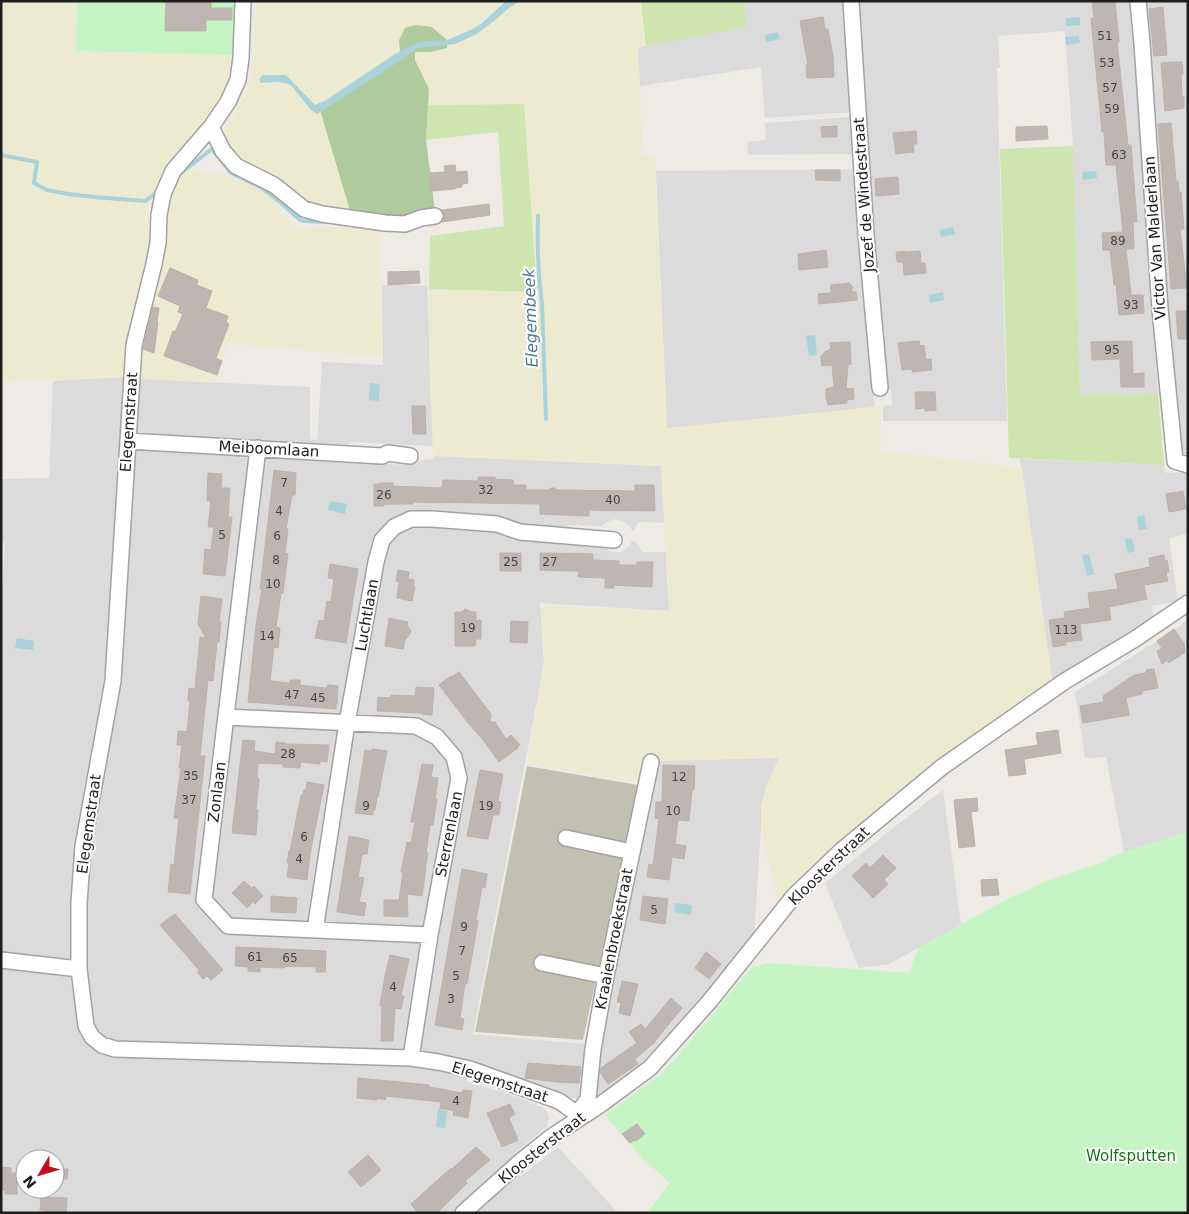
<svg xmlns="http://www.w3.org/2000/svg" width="1189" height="1214" font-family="'DejaVu Sans',sans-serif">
	<rect width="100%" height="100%" fill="#eeeae5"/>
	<!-- residential -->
	<path fill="#dcdbdb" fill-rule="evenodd" d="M744,1H1188V456L1184,454L1180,447L1174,363L1156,365L1158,394L1080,395L1073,146L1065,31L998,36L1000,68H997L1007,421H883V406L892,405L891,390L872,380L875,407L667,429L656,171L857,169L856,154L748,155L747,142L766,140L765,123L850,117L851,136H866L852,112L765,118L761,67L640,86L638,47L747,27Z
		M382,285L427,286L433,446L350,442L339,463L352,462L408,465V462L433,459L435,456L661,466L665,523L639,522L633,532L628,524L625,522L615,519L607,522L601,526L568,525L567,542L600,544L609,551L614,552H621L629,547L631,541H635L643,552H666L669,611L540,603L544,664L473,1034L595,1045L655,761L779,758L766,788L761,807V826L754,936L651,1058L599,1096L561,1099L471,1063L466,1081L520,1098L544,1108L548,1113L549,1120L547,1126L521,1148L501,1168L521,1176L558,1147L618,1213H1V611L5,543H1V479L49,478L53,381L124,377L121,415L138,416L140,379L310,387V439L317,440L322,362L383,365ZM25,1159H55V1189H25Z
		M1020,459L1164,465L1165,472L1167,473L1188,472V534L1169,538L1178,601L1151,606L1154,619L1101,651L1052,679Z
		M1188,620V833L1124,852L1106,757L1085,758L1075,692L1154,643Z
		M943,790L961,925L889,964L859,968L825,883L893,828Z"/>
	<!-- construction -->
	<path fill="#c2c1b1" d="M527,766L638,785L583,1040L475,1032Z"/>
	<!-- farmland -->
	<path fill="#ecebd2" d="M1,1H77V51L234,55L253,62L256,1H641L646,46L638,48L643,155H655L667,428L875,407H881V451L1022,468L1052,679L940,761L778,905L761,826V807L766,788L779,758L655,761L642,760L637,782L527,763L544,661L541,606L669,611L661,466L435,456L433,446L429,360V289L537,292L524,104L421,105L351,214L309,208L242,164L228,150L222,134L230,123L246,93L253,63L234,57L233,71L226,92L215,111L172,164L160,181L149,202L148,241L163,240L167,200L180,173L186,169H193L223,174L263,189L286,218L298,227L308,228L313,226L380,230L383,357L263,347L227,343L216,383L138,378L136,305L126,343L124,377L1,382Z"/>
	<!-- grass -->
	<path fill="#cee5af" d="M641,1H744L747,27L646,46Z
		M524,104L537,292L429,289L430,236L504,226L498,132L426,140L428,105Z
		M1073,146L1080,395L1158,394L1164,465L1009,458L1000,149Z"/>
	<!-- forest -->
	<path fill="#afca9d" d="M416,25L432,27L448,41L447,48L431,52H415V60L429,89L426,140L435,211L404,218L351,214L320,110L400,53L399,40L405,28Z"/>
	<!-- park -->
	<path fill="#c6f5c5" d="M77,1H236L234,55L76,51Z
		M1188,832V1213H647L670,1183L642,1158L605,1115L661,1074L677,1057L752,967L768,963L909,973L918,948L1015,895L1016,896L1046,881L1107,861L1106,859L1124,852Z"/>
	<!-- water -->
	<path fill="#a9d2d9" d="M506,1H520L509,8L495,20L477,34L455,44L419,48L409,54L397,63L317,114L310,109L291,85L285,83L278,82L261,83L259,79L263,75H286L315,105L326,100L395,54L419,42L447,40L473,29L482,23Z
		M1080,17V25L1066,26V18Z
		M778,32L780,39L766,42L765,35Z
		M1079,36L1080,43L1066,45L1065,37Z
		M1096,171L1097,178L1083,180L1082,172Z
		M953,227L955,234L941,237L940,230Z
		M943,292L944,300L930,303L929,295Z
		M815,335L817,355L809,356L806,336Z
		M370,383L380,384L379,401L369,400Z
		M330,501L347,504L345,514L328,510Z
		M1144,515L1147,529L1139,530L1137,517Z
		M1132,538L1135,551L1128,553L1125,539Z
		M1089,554L1094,574L1087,576L1082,555Z
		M17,638L34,641L33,650L15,648Z
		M675,903L692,905L691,915L674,912Z
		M438,1109L447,1111L445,1128L436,1127Z"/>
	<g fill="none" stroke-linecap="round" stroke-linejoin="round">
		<!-- stream -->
		<path stroke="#a9d2d9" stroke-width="4" d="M1,155L37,162L34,183L47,190L68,194L94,197L145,201L158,192
			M181,173L212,149L231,173L262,188L282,204L299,219L303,221L328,222
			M538,216C537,245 538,275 542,304L546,419"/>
	</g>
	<!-- building -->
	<path fill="#beb6b2" stroke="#bfb0a9" d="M166,1H211V8H232V20H206V31H165Z
		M1092,1H1115L1119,42H1117L1128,145H1131L1137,222H1133L1134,249H1126L1131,295H1143L1144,313L1119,315L1116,284L1114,285L1110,250H1103L1102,233L1123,232L1116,165H1106L1104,132H1102L1091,18H1094Z
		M1163,7L1167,55L1154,56L1149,9Z
		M823,17L825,29H828L833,56L834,77L807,78L806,65H808L800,21Z
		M1176,62H1182L1183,74H1181L1182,97H1184V108L1165,111L1161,63Z
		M1171,123L1176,181H1178L1179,192H1181L1184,229H1180L1187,288L1171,289L1158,124Z
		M837,126V137H822L821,127Z
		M1047,126L1048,139L1016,141V127Z
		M916,131L917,144H913L914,152L896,154L893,133Z
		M455,165L456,172L467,171L468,183L462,184V187L455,188V189L431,191L430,173L445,172L444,166Z
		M815,170H840V181L816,180Z
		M898,177L899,194L876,196L875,179Z
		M489,204L490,215L442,222L444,215L442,210Z
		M826,250L828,267L799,270L798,254Z
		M906,251V252L920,251L921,263H925L926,273L904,275L903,262H897L896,252Z
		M170,268L198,280L197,285L212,291L206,308L228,316L226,322L229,324L216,358L222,361L217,375L164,356L173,331L175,332L183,314L178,312L180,306L158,296Z
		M419,271L420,283L388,285V272Z
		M849,283L853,287L852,289V292H856L857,300L819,304L818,294L831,293V285Z
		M153,307L159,308L157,322H158L154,353L143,349Z
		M1176,311H1188V339H1178Z
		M919,341L920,346L924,345L926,360L931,359L932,370L912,372V369L902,370L898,343Z
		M1132,341L1133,374L1144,373V387H1121L1120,359L1092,360L1091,342Z
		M850,342L851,364L848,365L846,389L853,388L854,399L847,400V403L828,405L826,397V389L834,387L832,365L822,366L821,356L826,351L831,349L830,343Z
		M915,392H935L936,410L925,411V408L916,409Z
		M412,406H425L426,434H413Z
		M274,470L296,473L295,495H292L286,529H288L285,553L288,554L283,593H281L276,627L280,628L278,648L274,647L270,681L290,683V680H300V685L326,688L328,685L338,686L337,704H336V709L248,702L256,625L262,589H260Z
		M208,473L222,474L221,488H230L228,517H232L225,576L203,574L205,549L211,550L214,527H208L211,501H207Z
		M478,477H495V479L513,480L514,485H526V490H549L551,488H555L557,490L635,491V485H654L655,511L589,510V516L540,514V504L413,502V504H384V506H374V484H379V483H393V486L442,488L443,480L478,481Z
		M1183,491L1186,509L1169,512L1166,494Z
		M500,553H521V571H500Z
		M540,553L593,554V560L619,561V565H637V562H653L652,587L614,585V588H605V578L578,577L579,571H572L540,570Z
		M1164,555L1165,561L1167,560L1169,572L1166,573L1168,581L1144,585L1147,599L1109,607L1111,620L1080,624L1082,640L1066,642V645L1053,647L1049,620L1065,618L1064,612L1090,608L1088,593L1118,589L1115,574L1150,567L1149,558Z
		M330,564L358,569L346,643L315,638L319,620L324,621L327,601L331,602L334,579L328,578Z
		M398,570L409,572L408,579L414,580L413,586L415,587L412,601L397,598L399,582L396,581Z
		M201,596L222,599L219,622H221L219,642H217L213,681L208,680L200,756H205L190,894L168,892L171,864L174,865L179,818H174L181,768H179L182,745H177L178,731L187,732L190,701H188L189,688L195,689L200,637L206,638L198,624Z
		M465,609L472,612H476V620H481V639H476L475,646H455V612H462Z
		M389,618L408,622L407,625L411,631L410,634L405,640L403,649L385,646Z
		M511,621L528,622L527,643L510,642Z
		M1174,629L1184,643L1185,652L1169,663L1167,660L1162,664L1157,651L1162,648L1157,641Z
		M1154,669L1158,688L1142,691V694L1126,698L1129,715L1083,723L1080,706L1104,702L1103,696L1134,675L1146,673V670Z
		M459,672L491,714L490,722H495L506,739L511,735L520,745L517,747L518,748L499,762L484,741L469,724L439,685L451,676L452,677Z
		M416,687L434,688L432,715L422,714V713L377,711L378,697L391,698V695L415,696Z
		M1058,730L1061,753L1024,759L1026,774L1009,776L1005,750L1038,745L1036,733Z
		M243,740L255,741L254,751L275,754L276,742L285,743V744L329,745L327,762L320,761V764L301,762L300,768L283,767V764L258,763L257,776L259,780L256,810H258L256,835L232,833Z
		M372,749L387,751L378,797H377L375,810H373V815L355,813L365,750L372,751Z
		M422,764L433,765L431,777L438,778L435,799H437L433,825H430L426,853H428L425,869H426L422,896L407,894L408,917L384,916V900H399L403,872H401L407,842L411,843L415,822H411Z
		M663,765L695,766L694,790H692L689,821L678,820L675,844L686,846L684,859L672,857L669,880L647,877L649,864L653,865L659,819L655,818L656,802H662Z
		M480,770L503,774L498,801L501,802L499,815H493L488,839L467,836Z
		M307,782L324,785L310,854L307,880L287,877L289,863H287L289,851H290L301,795H303L304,790H306Z
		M977,798L978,811L971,812L975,846L959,848L954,800Z
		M349,836L369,840L367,854H362L358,877L364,878L359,902L366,903L364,916L337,912Z
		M883,855L896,868L884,880L888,884L873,898L852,876L866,863L870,868Z
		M462,869L487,874L485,888L482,887L476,920L478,921L467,984H465L460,1018L464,1019L462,1030L435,1025Z
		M997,879L999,895L982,896L981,880Z
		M244,881L252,888L254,886L263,896L255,904L253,902L247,908L232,893Z
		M271,896L297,898L296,913L271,912Z
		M643,896L668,899L665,924L640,920Z
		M175,914L223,970L211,980L207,976L203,979L197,972L199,970L160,925Z
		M236,947L326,951L325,972H316V967L296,966L284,967V968L260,967V972L248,971V967L235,966Z
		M706,952L721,964L709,979L695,968Z
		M390,955L409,959L401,996H404L401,1009L395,1008L393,1041H381L382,1006H380L385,976Z
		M622,981L638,984L630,1016L619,1013L621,1003L617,1002Z
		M671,998L682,1008L655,1041V1042L635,1059L638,1064L608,1084L600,1072L601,1068L637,1043L629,1032L641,1024L645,1029Z
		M528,1063L581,1067L579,1083L557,1082L525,1078Z
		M358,1078L429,1085V1087L462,1093L463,1090L472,1091L468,1118L453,1115L454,1111L440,1108L441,1102L386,1096L385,1100L377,1098V1100L357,1098Z
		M510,1104L515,1114L509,1118L518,1140L502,1147L487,1113Z
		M637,1124L645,1134L636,1141L634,1140L630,1143L622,1134Z
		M476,1147L490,1160L465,1181L467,1183L437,1213H418L411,1204L451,1168L452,1169Z
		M368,1155L381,1170L361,1187L348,1172Z
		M1,1167L11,1168V1173H17V1194H5V1190H1Z
		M55,1169H68L67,1179H55Z
		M41,1197L67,1198L66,1213H44V1210H40Z"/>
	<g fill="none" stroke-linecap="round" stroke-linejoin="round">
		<defs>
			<path id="minor" d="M243,1L241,58L238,80L228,102L211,127L173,171L163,194L159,215L158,243L154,264L134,345L113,681L83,846L79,903V969L86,1026L92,1037L102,1045L115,1049L411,1058L438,1062L470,1069L559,1101L577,1114L579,1118
				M851,1L866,235L880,388
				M1138,1L1142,43L1160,309L1175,461L1188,465
				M211,127L223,151L236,166L274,185L304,209L322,214L385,223L405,224L421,218L435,216
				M128,441L382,456L388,453L410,456
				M258,448L204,900L228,926L430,935
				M226,717L416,726L437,737L454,757L459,778L430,935L411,1058
				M566,838L632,852
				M315,930L347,723L376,562L382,540L394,527L411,519H432L497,524L520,532L614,540
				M1,960L79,969
				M542,963L606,976
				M577,1114L588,1099L593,1049L606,976L651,762
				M463,1213L521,1161L551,1137L600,1105L650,1068L709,1002L794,896L842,850L942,767L1065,681L1135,639L1188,603"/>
		</defs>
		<!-- minor casing -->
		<use href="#minor" stroke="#a2a2a2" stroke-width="18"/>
		<!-- minor -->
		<use href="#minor" stroke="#fff" stroke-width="15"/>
	</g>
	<g text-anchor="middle" stroke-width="4" stroke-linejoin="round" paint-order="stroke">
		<!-- number labels -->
		<g font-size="12" fill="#464443">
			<text x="1105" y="40">51</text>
			<text x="1107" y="67">53</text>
			<text x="1110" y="92">57</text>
			<text x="1112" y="113">59</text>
			<text x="1119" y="159">63</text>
			<text x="1118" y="245">89</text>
			<text x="1131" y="309">93</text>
			<text x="1112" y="354">95</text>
			<text x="284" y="487">7</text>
			<text x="486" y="494">32</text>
			<text x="384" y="499">26</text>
			<text x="613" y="504">40</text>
			<text x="279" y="515">4</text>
			<text x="222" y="539">5</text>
			<text x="277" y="540">6</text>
			<text x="276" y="564">8</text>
			<text x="511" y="566">25</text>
			<text x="550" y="566">27</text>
			<text x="273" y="588">10</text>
			<text x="468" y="632">19</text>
			<text x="1066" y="634">113</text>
			<text x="267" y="640">14</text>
			<text x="292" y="699">47</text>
			<text x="318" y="702">45</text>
			<text x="288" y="758">28</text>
			<text x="191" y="780">35</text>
			<text x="679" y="781">12</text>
			<text x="189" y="804">37</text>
			<text x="366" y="810">9</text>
			<text x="486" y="810">19</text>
			<text x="673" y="815">10</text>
			<text x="304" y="841">6</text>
			<text x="299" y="863">4</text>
			<text x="654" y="914">5</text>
			<text x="464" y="931">9</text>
			<text x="462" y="955">7</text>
			<text x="255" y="961">61</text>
			<text x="290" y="962">65</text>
			<text x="456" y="980">5</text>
			<text x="393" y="991">4</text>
			<text x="451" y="1003">3</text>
			<text x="456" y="1105">4</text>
		</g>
		<!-- street labels -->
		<g font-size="15" fill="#1e1e1e" stroke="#fff">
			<text transform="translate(864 195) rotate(-94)" y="5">Jozef de Windestraat</text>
			<text transform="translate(1155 238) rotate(-94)" y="5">Victor Van Malderlaan</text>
			<text transform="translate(129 422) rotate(-86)" y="5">Elegemstraat</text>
			<text transform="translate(269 449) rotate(3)" y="5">Meiboomlaan</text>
			<text transform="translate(367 615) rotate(-80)" y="5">Luchtlaan</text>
			<text transform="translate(217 792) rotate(-83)" y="5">Zonlaan</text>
			<text transform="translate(89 824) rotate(-82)" y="5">Elegemstraat</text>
			<text transform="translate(449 834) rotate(-79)" y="5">Sterrenlaan</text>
			<text transform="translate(829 866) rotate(-44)" y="5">Kloosterstraat</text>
			<text transform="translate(614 939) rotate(-79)" y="5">Kraaienbroekstraat</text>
			<text transform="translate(500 1082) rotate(18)" y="5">Elegemstraat</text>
			<text transform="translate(542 1148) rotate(-38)" y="5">Kloosterstraat</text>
		</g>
		<!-- park labels -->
		<g font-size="15" fill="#157414" stroke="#fff">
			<text x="1131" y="1161">Wolfsputten</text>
		</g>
		<!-- water labels -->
		<g font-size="16" font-style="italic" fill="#4c7897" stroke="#fff">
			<text transform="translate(530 318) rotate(-92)" y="6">Elegembeek</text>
		</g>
	</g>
	<!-- border -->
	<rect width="1189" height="1214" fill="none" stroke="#1e1e1e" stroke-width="5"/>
	<!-- north arrow -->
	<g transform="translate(40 1174) rotate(232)"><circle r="24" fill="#ffffff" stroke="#a5a5a5"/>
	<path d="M0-4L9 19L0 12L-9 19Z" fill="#bd1020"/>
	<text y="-8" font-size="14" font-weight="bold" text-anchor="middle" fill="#1e1e1e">N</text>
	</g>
</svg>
